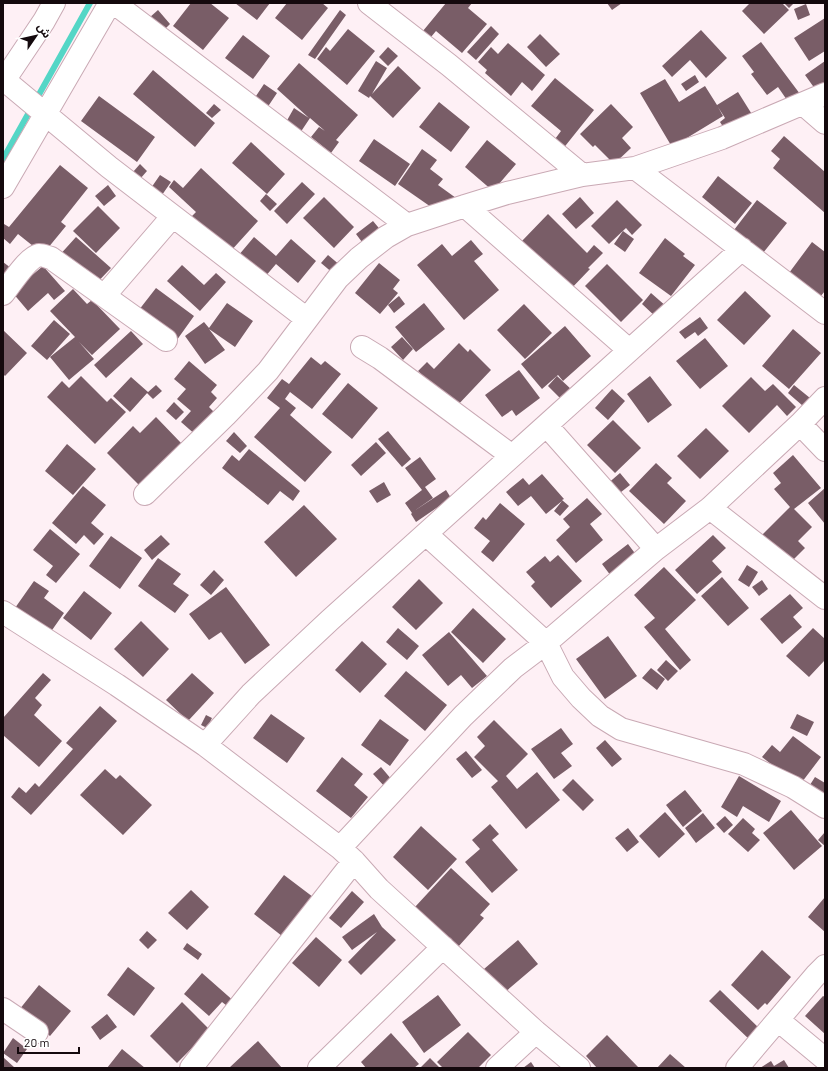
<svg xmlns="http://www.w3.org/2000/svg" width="828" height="1071" font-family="Barlow,'Noto Sans Arabic',sans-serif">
	<rect width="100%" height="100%" fill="#fef0f5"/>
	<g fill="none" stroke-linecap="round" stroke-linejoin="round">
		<!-- stream -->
		<path stroke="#54d6c6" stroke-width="6" d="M3,159L90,3"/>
	</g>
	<!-- building -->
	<path fill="#795d67" d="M191,3H210L229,18L203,50L173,26Z
		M235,3H270L257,20Z
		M287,3H322L328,8L302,40L275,18Z
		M446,3H472L468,8L487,24L462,53L436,31L426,43L418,37Z
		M607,3H622L612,10Z
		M750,3H782L789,10L764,34L742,11Z
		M784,3H794L789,8Z
		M806,4L810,15L798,20L794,9Z
		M158,10L170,24L162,32L149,18Z
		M340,10L346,15L315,59L308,55Z
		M825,18V51L809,61L794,38Z
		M491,26L499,34L476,60L467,52Z
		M348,29L375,51L347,85L317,59L326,47L330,51Z
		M701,30L727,58L706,78L690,60L672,77L662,66Z
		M540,34L560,54L546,67L527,47Z
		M243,35L270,56L253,79L225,58Z
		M761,42L800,94L789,103L778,87L767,95L751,74L754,72L742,56Z
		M508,43L545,75L532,91L522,82L511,96L485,73L487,70L478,62L491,47L498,54Z
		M388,47L398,56L388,66L379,57Z
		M376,61L387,68L372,94L398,66L421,88L393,118L370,96L369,98L358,91Z
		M825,61V88L818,93L805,75Z
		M299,63L358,115L336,140L339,142L331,153L311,137L319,127L325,131L310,118L300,133L285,124L294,108L309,118L277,89Z
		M153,70L215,123L195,147L133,94Z
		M695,75L699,82L686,91L681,84Z
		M555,78L594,110L562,150L552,143L561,131L531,106Z
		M665,79L679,102L705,86L717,105L738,92L753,116L727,133L720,122L725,118L718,107L723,116L672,147L640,93Z
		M264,84L277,93L267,108L254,99Z
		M99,96L155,137L137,162L81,121Z
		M439,102L470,127L451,152L419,127Z
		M214,104L221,110L212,118L206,113Z
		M611,104L633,127L622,138L631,148L614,164L595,145L593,147L580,134Z
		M784,136L825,172V213L773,168L780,159L771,151Z
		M374,139L410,164L395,186L359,161Z
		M487,140L516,164L493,191L465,167Z
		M251,142L285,174L267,194L232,163Z
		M422,149L437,160L430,169L443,179L438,185L456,198L444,216L398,184Z
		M140,164L147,171L140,179L133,172Z
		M60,165L88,188L61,222L66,226L43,254L18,234L10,244L3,238V225L4,224L9,227Z
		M201,168L258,221L229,253L191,217L196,212L169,187L174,180L183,188Z
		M160,175L171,182L162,195L151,188Z
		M718,176L752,203L735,224L702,197Z
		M302,182L315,194L287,224L274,211Z
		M108,185L116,196L104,206L95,196Z
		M266,194L277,204L270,211L260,201Z
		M324,197L354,227L334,248L303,218Z
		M580,197L594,213L576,229L562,214Z
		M617,200L642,225L632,235L626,228L609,244L591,226Z
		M757,200L787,223L763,253L734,230Z
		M98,206L120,228L96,253L73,231Z
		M548,214L587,253L594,245L603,253L588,268L590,269L568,292L521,242Z
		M373,221L383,233L365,246L356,234Z
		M623,231L634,239L625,252L614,244Z
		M76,237L111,268L91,289L57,258Z
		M254,237L276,256L291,239L316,261L298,283L276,264L264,278L238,256Z
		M665,238L685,254L683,256L695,265L671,296L639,273Z
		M471,240L483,254L474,261L499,290L464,320L417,265L442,244L452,256Z
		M812,242L825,252V291L820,297L789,273Z
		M328,255L341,266L334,274L321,263Z
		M3,262L11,268L3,279Z
		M379,263L400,280L393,289L398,293L380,314L355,293Z
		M607,264L643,300L621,322L585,286Z
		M182,265L204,285L216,273L226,282L200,311L167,281Z
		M43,266L65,291L54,300L48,293L28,311L12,292Z
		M156,288L194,316L174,344L135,315Z
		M73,289L87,304L92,300L120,329L92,355L79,342L94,359L69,380L50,357L75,337L50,311Z
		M745,291L771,316L744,345L717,320Z
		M651,293L667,307L657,318L642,304Z
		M399,296L405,304L394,313L388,305Z
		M227,303L253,321L235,347L209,329L225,350L205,364L185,336L204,322L209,328Z
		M424,303L445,329L416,352L395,327Z
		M524,304L552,333L525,359L497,330Z
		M700,317L708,328L698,336L695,332L685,339L679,332Z
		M54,320L70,334L47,360L31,346Z
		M565,326L591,356L563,381L558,375L542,389L521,364Z
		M793,329L821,353L789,389L762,366Z
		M3,330L27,353L5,376L3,374Z
		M131,331L143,344L106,378L94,365Z
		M402,337L413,349L403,360L391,347Z
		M705,338L728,366L700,389L676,361Z
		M459,343L468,352L470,349L491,370L455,408L418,371L427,362L434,369Z
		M311,357L321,365L325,361L341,374L312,409L290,392L285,399L296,408L290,415L332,452L305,482L254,437L280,408L267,398L282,379L289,384Z
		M189,361L217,385L211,392L217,398L209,407L216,414L197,436L181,422L191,411L177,399L186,389L174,379Z
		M519,370L540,398L516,416L512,410L502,417L485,395Z
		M81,376L107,402L111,398L126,412L95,444L47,397L62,381L69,388Z
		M557,376L573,391L563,401L548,386Z
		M650,376L672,405L648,423L627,394Z
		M131,377L148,392L130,412L113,396Z
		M751,377L765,391L773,384L796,407L787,416L777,405L749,433L722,406Z
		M348,383L378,408L352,439L322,414Z
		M156,385L162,391L153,399L147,393Z
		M794,385L810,398L803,406L788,393Z
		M612,389L625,401L608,420L595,408Z
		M174,402L184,412L176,420L166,411Z
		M156,417L182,444L140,486L107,453L133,426L140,433Z
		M613,420L641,448L615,473L587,445Z
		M706,428L729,451L700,479L677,456Z
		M388,431L411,459L402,467L378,439Z
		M234,432L247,446L240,453L226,441Z
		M376,442L386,453L361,476L351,465Z
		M67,444L96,469L73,495L45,471Z
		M249,449L300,491L293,501L280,491L268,505L222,468L232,455L239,461Z
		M793,455L821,488L794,509L812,527L798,541L805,548L789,564L761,536L790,507L774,489L781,483L773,473Z
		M420,457L436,479L425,487L433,498L414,511L446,490L451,498L416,522L411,514L412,513L405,503L422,490L405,468Z
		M656,463L672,478L667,483L686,501L664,524L629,491Z
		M620,473L630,485L616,496L606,485Z
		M542,474L564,499L562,500L569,506L560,516L554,511L562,501L546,514L531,496L518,506L506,492L523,478L529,485Z
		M384,482L391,495L377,503L369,491Z
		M83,486L106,505L91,523L104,534L94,545L84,535L76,544L52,523Z
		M825,488V524L808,503Z
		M587,498L602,514L590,524L603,540L576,563L556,540L570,527L563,519Z
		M500,503L525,524L493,562L481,552L490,541L474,528L483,517L486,520Z
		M304,505L337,539L296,577L264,542Z
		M50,529L80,554L56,583L46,575L53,566L33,550Z
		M161,535L170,544L152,560L144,550Z
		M713,535L726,548L712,561L722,572L697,594L675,570Z
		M111,536L142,558L120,589L89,566Z
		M628,544L637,556L611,576L602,564Z
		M558,555L582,581L551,608L531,586L535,582L526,572L545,556L550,562Z
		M158,558L181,574L173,584L189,595L175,613L138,586Z
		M747,565L758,572L749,587L738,580Z
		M664,567L696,600L665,629L691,660L680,670L644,627L655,618L634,595Z
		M214,570L224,580L211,595L200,585Z
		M722,577L749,608L728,626L701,596Z
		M419,579L443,603L416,630L392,607Z
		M762,580L768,589L759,596L752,587Z
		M34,581L49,591L44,598L64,613L50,633L15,608Z
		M226,587L270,645L245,664L221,632L209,640L189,614Z
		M84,591L112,613L91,640L63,618Z
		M790,594L803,608L793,617L802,627L782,644L760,619Z
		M473,608L506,639L483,663L451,632Z
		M141,621L169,649L143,677L114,649Z
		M398,628L419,646L407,660L386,642Z
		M813,628L825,639V660L809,677L786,656Z
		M449,632L487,676L472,688L461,675L448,686L422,655Z
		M608,636L637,676L605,699L576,659Z
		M362,641L387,664L360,693L335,670Z
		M666,660L678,671L668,681L657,670Z
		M651,668L665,679L657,690L642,678Z
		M406,671L447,705L425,731L384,696Z
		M43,673L51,680L35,698L42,705L34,715L62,741L39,767L3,735V718Z
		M192,673L214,693L188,721L166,700Z
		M100,706L117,721L31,815L11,797L19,787L26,793L35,783L39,787L73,749L66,743Z
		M271,714L305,738L287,763L253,738Z
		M797,714L814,722L807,736L790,728Z
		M206,715L212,718L207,728L201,725Z
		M380,719L409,740L390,766L361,745Z
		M494,720L528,754L506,776L517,789L537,772L560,800L526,829L491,787L498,781L474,757L485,746L477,737Z
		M561,728L573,744L561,753L572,766L554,779L531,749Z
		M793,736L821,757L799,786L762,757L772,745L780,752Z
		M605,740L622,759L612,767L596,748Z
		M466,751L482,770L472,778L456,759Z
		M342,757L363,774L354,785L368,797L351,818L316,791Z
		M381,767L392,780L385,787L373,774Z
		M105,769L116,779L120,775L152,805L123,835L80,795Z
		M739,776L781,801L769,822L743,806L737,817L721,807Z
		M815,777L825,783V799L808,788Z
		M573,779L594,800L583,811L562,790Z
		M685,790L702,811L683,827L666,805Z
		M791,810L822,846L794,870L763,833Z
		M665,812L685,834L659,858L639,836Z
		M703,813L715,828L696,843L685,828Z
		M725,816L733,825L724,833L716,824Z
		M743,818L755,829L752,833L760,840L748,852L728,834Z
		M490,824L499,834L492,840L518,870L492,893L465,862L480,849L472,840Z
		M421,826L457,859L428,890L393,857Z
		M628,828L639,842L627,852L615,838Z
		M825,832V846L818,840Z
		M451,868L490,904L480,915L484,918L458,947L415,907Z
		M284,875L313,897L282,936L254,914Z
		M191,890L209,907L187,930L168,913Z
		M352,891L364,902L341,928L329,918Z
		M825,897V932L808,917Z
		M374,914L382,927L396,940L361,975L348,962L377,932L352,950L342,937Z
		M147,931L157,940L148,949L139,940Z
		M316,937L342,960L319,987L292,963Z
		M518,940L538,964L504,993L484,969Z
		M187,943L202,954L198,960L183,949Z
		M762,950L791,977L767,1005L765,1003L758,1010L731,985Z
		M128,967L155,988L134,1016L107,995Z
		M202,973L236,1003L231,1009L222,1002L209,1016L184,994Z
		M39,985L71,1011L50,1036L19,1010Z
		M720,990L761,1030L751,1041L709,1001Z
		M438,995L461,1025L424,1053L402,1022Z
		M823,996L825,997V1034L805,1016Z
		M182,1002L210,1030L177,1063L150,1036Z
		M107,1014L117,1027L100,1040L91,1027Z
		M468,1032L491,1055L478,1068H443L437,1062Z
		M391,1033L419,1064L414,1068H366L361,1062Z
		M607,1035L639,1068H597L586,1056Z
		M13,1038L27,1049L17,1063L3,1053Z
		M258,1041L282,1068H229Z
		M122,1049L145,1068H107Z
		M670,1054L686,1068H657Z
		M3,1057L15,1068H3Z
		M430,1058L440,1068H420Z
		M784,1060L789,1068H760L771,1061L774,1066Z
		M531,1062L535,1068H523Z"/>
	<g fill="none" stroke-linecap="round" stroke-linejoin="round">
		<defs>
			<path id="minor" d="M114,3L407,225
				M369,3L449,65L582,175
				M3,79L109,167L307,319
				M3,82L44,21L54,3
				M803,104L825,123
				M635,168L825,313
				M3,187L110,3
				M465,206L629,350
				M3,294C11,284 27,258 39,255C43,255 47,257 51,258L166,340
				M104,296L172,217
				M362,347L380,358L512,456
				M800,424L825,450
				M547,426L656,549
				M145,494L226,415L268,371L338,278L359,258L386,237L407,225L465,206L507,193L582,175L635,168L722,138L825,94
				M710,508L825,598
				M426,534L546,643L563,677L581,698L600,716L621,729L744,764L793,787L825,807
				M3,612L117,685L205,745L340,848L354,861L379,889L536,1032L579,1068
				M205,745L251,694L330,620L742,249
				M340,848L463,716L513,668L546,643L656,549L710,508L800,424L825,398
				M3,1009L37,1032
				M778,1020L825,1059
				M191,1068L354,861
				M319,1068L443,947
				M497,1068L536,1032
				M737,1068L816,975L825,966"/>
		</defs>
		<!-- minor casing -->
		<use href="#minor" stroke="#c9a9b4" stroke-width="24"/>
		<!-- minor -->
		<use href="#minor" stroke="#fff" stroke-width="22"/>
	</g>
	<!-- border -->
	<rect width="828" height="1071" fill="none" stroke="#14090d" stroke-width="8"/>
	<!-- north arrow -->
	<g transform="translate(36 36) rotate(56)" stroke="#ffffff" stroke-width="3" paint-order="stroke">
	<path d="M0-3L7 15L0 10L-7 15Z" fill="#14090d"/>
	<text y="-6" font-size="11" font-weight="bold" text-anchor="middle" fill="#14090d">ش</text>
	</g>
	<!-- scale -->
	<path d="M18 1047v6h61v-6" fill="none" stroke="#14090d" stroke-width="2"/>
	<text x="24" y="1047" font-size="12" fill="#14090d" stroke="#ffffff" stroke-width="3" paint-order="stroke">20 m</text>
</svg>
